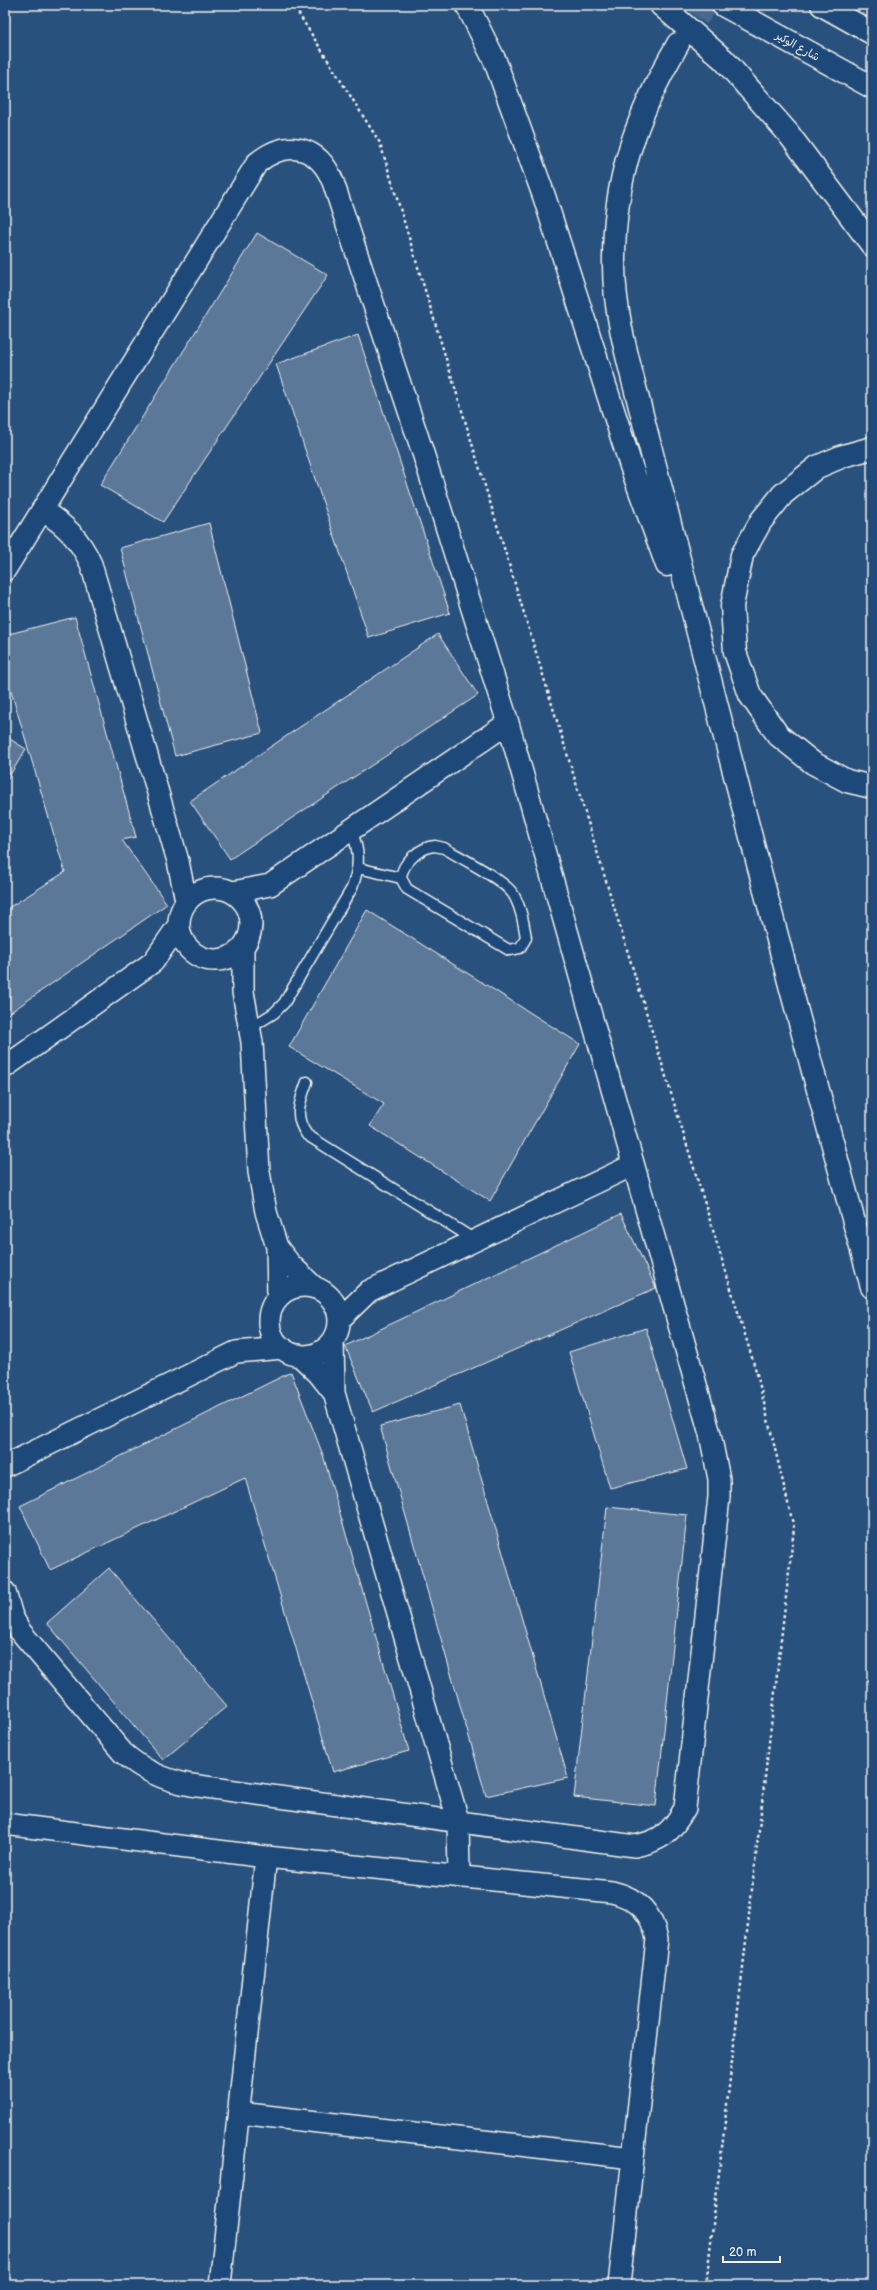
<svg xmlns="http://www.w3.org/2000/svg" width="877" height="2290" font-family="'Balsamiq Sans','Playpen Sans Arabic',sans-serif">
	<rect width="100%" height="100%" fill="#28517e"/>
	<filter id="ink" filterUnits="userSpaceOnUse"><feTurbulence type="fractalNoise" baseFrequency=".025" numOctaves="2"/><feDisplacementMap in="SourceGraphic" scale="8" xChannelSelector="R" yChannelSelector="G"/><feConvolveMatrix kernelMatrix="1 2 1 2 8 2 1 2 1" color-interpolation-filters="sRGB"/></filter>
	<g filter="url(#ink)">
		<!-- building -->
		<path fill="#5b7899" stroke="#f4f1e8" d="M257,233L328,275L163,522L100,485Z
			M358,335L450,613L369,638L276,364Z
			M209,523L262,733L175,756L120,548Z
			M75,617L136,837L122,840L167,904L5,1016V910L65,872L5,671V635Z
			M438,634L478,695L230,859L190,801Z
			M5,736L26,749L5,783Z
			M367,910L580,1044L490,1201L370,1126L384,1104L289,1047Z
			M621,1214L656,1288L373,1412L345,1346Z
			M646,1328L687,1469L610,1488L569,1352Z
			M291,1372L323,1455L409,1751L333,1772L245,1478L50,1570L20,1506Z
			M460,1405L568,1778L486,1796L380,1426Z
			M607,1507L687,1515L656,1806L574,1797Z
			M109,1568L227,1706L163,1760L47,1623Z"/>
		<g fill="none" stroke-linecap="round" stroke-linejoin="round">
			<!-- motorway-tunnel -->
			<path stroke="#47698e" stroke-width="22" stroke-dasharray="22 11" stroke-linecap="butt" d="M678,44L707,5"/>
			<defs>
				<path id="service" d="M435,846L444,848C461,858 503,879 513,894C521,906 524,924 526,938L520,948L509,950L407,889L401,878C402,863 420,847 435,846Z
					M358,868L401,878
					M250,1028L274,1013L284,1003L352,888C360,866 360,851 351,830
					M307,1082C300,1102 293,1116 307,1135L475,1240"/>
				<path id="minor" d="M42,510C65,525 80,539 91,564L178,861L186,901
					M5,570L257,163C287,138 319,146 333,182L423,453L508,723L710,1434L719,1479V1497L685,1808C672,1832 661,1841 635,1846L191,1785C164,1780 144,1771 123,1753L20,1631L12,1616L5,1592
					M179 924a36 36 0 1 1 72 0a36 36 0 1 1-72 0Z
					M233,892L270,885L508,723
					M243,947V992L252,1042L259,1172L266,1212L277,1247L278,1297
					M5,1067L153,962L178,926
					M277,1247L290,1264L314,1287
					M269 1321a35 35 0 1 1 70 0a35 35 0 1 1-70 0Z
					M339,1320L369,1291L633,1165
					M333,1341L334,1393L458,1820L459,1877
					M299,1355L318,1373L334,1393
					M5,1466L236,1352L283,1348
					M5,1824L266,1857L612,1892C638,1898 652,1913 657,1939L619,2285
					M239,2113L633,2158
					M220,2285L266,1857"/>
				<path id="secondary" d="M723,5L872,87
					M822,5L872,33"/>
				<path id="motorway" d="M467,5L495,61L544,196L632,469L667,565
					M661,5L724,60L788,133L872,245
					M678,44C636,116 613,180 614,265C614,314 629,363 641,411C656,469 671,528 686,586C746,820 807,1054 872,1287
					M872,448L843,456L817,467L783,494L761,521L742,555L732,606L735,652L750,695L778,735L813,763L847,781L872,787"/>
			</defs>
			<!-- service casing -->
			<use href="#service" stroke="#f4f1e8" stroke-width="13"/>
			<!-- minor casing -->
			<use href="#minor" stroke="#f4f1e8" stroke-width="24"/>
			<!-- secondary casing -->
			<use href="#secondary" stroke="#f4f1e8" stroke-width="25"/>
			<!-- motorway casing -->
			<use href="#motorway" stroke="#f4f1e8" stroke-width="25"/>
			<!-- path -->
			<path stroke="#f4f1e8" stroke-width="2.5" stroke-dasharray="3 3" stroke-linecap="butt" d="M290,5L295,8L380,143L757,1374L794,1528L706,2285"/>
			<!-- service -->
			<use href="#service" stroke="#1f4a7a" stroke-width="10"/>
			<!-- minor -->
			<use href="#minor" stroke="#1f4a7a" stroke-width="21"/>
			<!-- secondary -->
			<use href="#secondary" stroke="#1f4a7a" stroke-width="22"/>
			<!-- motorway -->
			<use href="#motorway" stroke="#1f4a7a" stroke-width="22"/>
		</g>
	</g>
	<g text-anchor="middle" stroke-width="3" stroke-linejoin="round" paint-order="stroke">
		<!-- street labels -->
		<g font-size="11" fill="#f4f1e8" stroke="#1f4a7a">
			<text transform="translate(798 46) rotate(29)" y="4">شارع الوكير</text>
		</g>
	</g>
	<!-- margin -->
	<rect width="877" height="2290" fill="none" stroke="#1f4a7a" stroke-width="20"/>
	<rect x="10" y="10" width="857" height="2270" fill="none" stroke="#f4f1e8" stroke-width="1.5" filter="url(#ink)"/>
	<!-- scale -->
	<path d="M723 2256v6h57v-6" fill="none" stroke="#f4f1e8" stroke-width="2"/>
	<text x="729" y="2256" font-size="12" fill="#f4f1e8" stroke="#1f4a7a" stroke-width="3" paint-order="stroke">20 m</text>
</svg>
